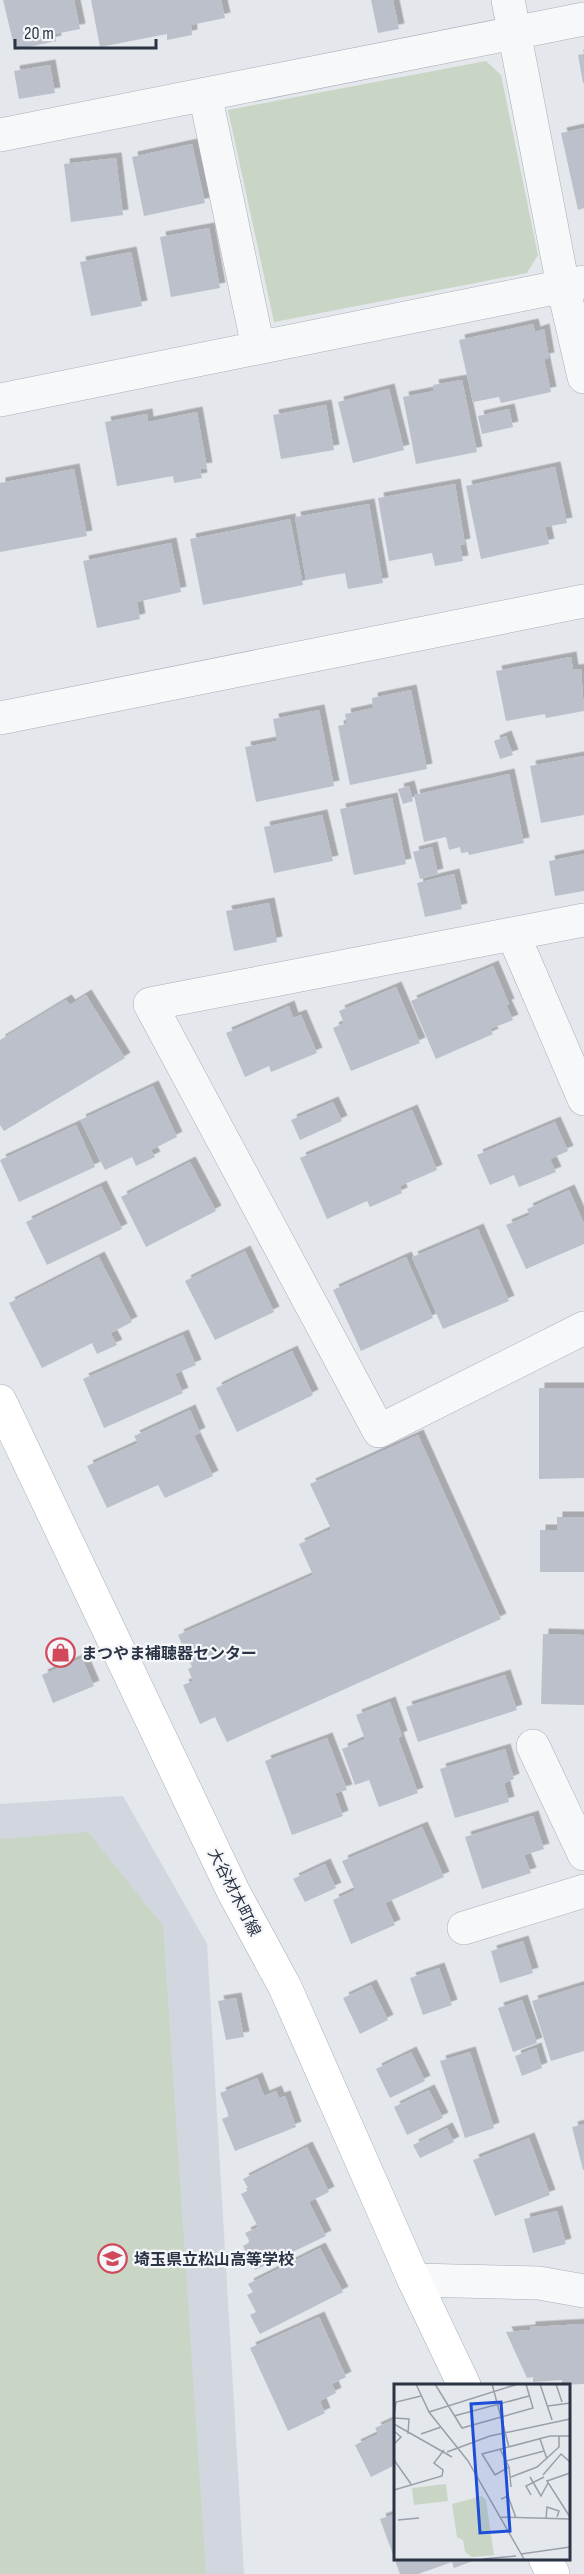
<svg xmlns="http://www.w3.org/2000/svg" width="584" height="2574" font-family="'Sofia Sans Condensed','Noto Sans JP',sans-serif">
	<defs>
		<filter id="shadow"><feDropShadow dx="5.5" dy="-5.5" stdDeviation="0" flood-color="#0004"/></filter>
	</defs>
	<rect width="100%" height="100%" fill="#e4e7ec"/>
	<!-- built -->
	<path fill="#d2d6de" d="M123,1796L207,1944L244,2574H0V1804Z"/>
	<!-- green -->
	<path fill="#c9d6c5" d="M486,61L501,75L538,255L527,273L274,322L228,110Z
		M88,1832L163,1926L206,2574H0V1839Z"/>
	<!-- building -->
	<path fill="#bbc0ca" filter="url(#shadow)" d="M3,0H74L80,29L55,34L56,41L15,50Z
		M91,0H221L225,18L191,25L192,35L167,40V34L100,47Z
		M371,0H393L399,29L378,33Z
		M584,54V83H583L578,55Z
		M50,65L55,93L19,99L14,71Z
		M584,128V208L578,210L561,133Z
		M192,144L205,203L144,216L132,157Z
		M116,158L123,215L71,222L64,164Z
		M209,228L220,288L171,297L160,237Z
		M131,252L142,306L91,316L80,262Z
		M533,324L535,332L544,329L549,358L544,359L551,392L501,403L499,397L473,402L459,340Z
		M462,380L477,452L416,464L403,397L434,391L433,385Z
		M389,389L404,450L353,463L338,402Z
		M326,405L334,450L281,459L273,415Z
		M509,409L513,427L482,434L478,416Z
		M197,412L207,468L200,469L202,478L174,483L173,476L117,486L105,422L147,414L148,422Z
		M555,467L567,523L545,527L549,544L481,559L466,486Z
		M74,469L87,536L0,552V483Z
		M455,484L465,544L460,545L463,561L435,566L432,553L389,561L378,498Z
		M369,504L383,583L348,589L345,573L306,580L295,517Z
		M290,519L303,585L203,605L190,539Z
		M171,543L181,592L137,602L140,619L97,628L83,561Z
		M571,657L573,670L581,669L584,711L546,718L545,714L506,721L496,671Z
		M411,690L427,769L350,785L338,726L347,724L345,714L373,708L372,698Z
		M319,710L334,786L256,802L245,747L277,741L273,719Z
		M506,736L513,755L500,759L494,741Z
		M584,756V815L541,823L530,766Z
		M509,774L524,843L469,855L468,852L461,853L460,847L449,850L446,837L424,842L414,795Z
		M409,786L413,801L403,804L398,789Z
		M392,798L406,864L354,875L340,809Z
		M322,815L333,861L274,873L264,827Z
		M432,847L438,874L420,879L413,852Z
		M584,854V891L555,896L549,861Z
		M454,874L462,909L425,917L417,883Z
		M269,903L277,942L234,951L226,911Z
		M493,966L509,1004L506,1005L513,1020L490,1029L493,1034L436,1059L411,1001Z
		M396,987L420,1043L351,1071L333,1028L344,1023L339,1011Z
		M86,995L125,1058L4,1131L0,1125V1040L66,1000L70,1005Z
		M289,1006L293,1018L301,1015L317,1053L271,1072L269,1066L245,1077L226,1033Z
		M153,1086L177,1137L151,1150L155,1157L136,1166L132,1157L105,1170L80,1120Z
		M333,1102L342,1121L300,1140L291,1120Z
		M412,1110L437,1170L400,1186L402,1193L370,1207L367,1201L327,1219L300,1158Z
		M555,1122L568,1151L550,1159L556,1172L519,1187L514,1175L490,1185L477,1155Z
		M76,1125L95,1167L19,1202L0,1160Z
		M190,1162L216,1211L146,1247L121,1197Z
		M101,1186L122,1229L47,1265L26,1222Z
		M569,1190L584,1224V1244L526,1269L506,1225L530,1215L527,1209Z
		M478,1229L509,1301L443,1329L412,1257Z
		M245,1251L274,1312L215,1340L185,1281Z
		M99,1257L132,1322L105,1336L111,1334L117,1345L97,1354L92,1343L42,1368L9,1303Z
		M406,1257L433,1318L361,1351L333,1290Z
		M183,1335L196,1365L175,1374L183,1393L104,1428L83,1379Z
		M292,1351L313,1395L237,1432L216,1388Z
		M539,1388H584V1478L539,1479Z
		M190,1410L200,1433L194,1436L213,1476L165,1498L158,1485L107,1508L87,1466L138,1443L134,1436Z
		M418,1435L501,1619L227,1742L215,1717L200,1724L183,1685L193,1681L188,1669L192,1667L178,1635L313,1575L299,1544L331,1529L310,1484Z
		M557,1517H584V1572H540V1530H557Z
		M543,1634L584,1635V1705L541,1704Z
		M82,1658L94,1686L53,1703L42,1675Z
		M505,1675L517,1710L418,1742L406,1707Z
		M390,1702L402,1736L398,1738L418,1793L379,1807L369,1780L355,1785L342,1749L365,1739L356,1715Z
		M327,1738L347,1790L335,1793L343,1816L292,1835L265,1761Z
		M505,1749L514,1779L504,1783L509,1802L455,1818L440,1769Z
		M533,1816L544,1849L524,1855L531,1873L482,1889L465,1837Z
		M422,1827L444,1877L385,1903L395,1925L351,1944L333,1900L355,1890L342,1861Z
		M325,1864L336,1888L305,1902L293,1879Z
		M523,1941L533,1973L500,1983L491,1951Z
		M439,1968L452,2005L423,2015L410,1978Z
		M371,1985L388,2020L360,2034L343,1998Z
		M584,1985V2051L551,2061L532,2001Z
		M236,1998L244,2037L226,2040L218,2001Z
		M522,2000L537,2043L513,2052L498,2008Z
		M536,2048L542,2068L522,2076L515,2056Z
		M411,2052L425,2081L390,2098L376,2069Z
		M470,2052L494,2128L465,2138L440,2061Z
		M257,2078L264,2096L276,2091L279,2098L285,2096L296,2127L235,2151L222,2119L229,2116L220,2093Z
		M429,2090L443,2118L407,2135L394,2107Z
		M584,2124V2170H583L572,2127Z
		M447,2128L454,2142L420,2158L413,2145Z
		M529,2138L550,2195L495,2216L473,2160Z
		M307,2147L329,2192L309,2202L326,2236L255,2270L243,2246L250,2242L245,2233L258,2227L241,2194L249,2190L243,2179Z
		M557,2211L566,2244L533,2253L524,2219Z
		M320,2248L343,2292L260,2334L250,2315L256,2312L247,2295L253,2292L248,2284Z
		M319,2317L346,2377L332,2384L336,2393L320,2401L325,2413L288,2431L250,2348Z
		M584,2324V2384L562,2385V2380L533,2382V2377L527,2378L506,2332L530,2330V2327Z
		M395,2419V2465L371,2477L355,2445L378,2434L375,2428Z
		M395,2514V2558L478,2559L454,2568L452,2562L418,2574H400L380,2519Z"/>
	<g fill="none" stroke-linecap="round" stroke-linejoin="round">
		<defs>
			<path id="minor" d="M508,0L563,286L584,377
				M205,94L258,347
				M0,135L584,19
				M0,400L584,282
				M584,920L150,1004L379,1431L584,1328
				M513,934L584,1099
				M533,1746L584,1854
				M464,1928L584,1891
				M414,2280L539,2283L584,2291"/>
			<path id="tertiary" d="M0,718L584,601"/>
			<path id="secondary" d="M0,1401L233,1891L285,1987L414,2280L464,2385
				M545,2558L553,2574"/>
		</defs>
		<!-- minor casing -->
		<use href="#minor" stroke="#a9aeb7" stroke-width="34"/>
		<!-- tertiary casing -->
		<use href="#tertiary" stroke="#a9aeb7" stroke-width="34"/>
		<!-- secondary casing -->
		<use href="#secondary" stroke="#a9aeb7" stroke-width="34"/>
		<!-- minor -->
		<use href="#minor" stroke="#f7f8fa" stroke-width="33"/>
		<!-- tertiary -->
		<use href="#tertiary" stroke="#f7f8fa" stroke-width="33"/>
		<!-- secondary -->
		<use href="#secondary" stroke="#fff" stroke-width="33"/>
	</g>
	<!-- icons -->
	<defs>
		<symbol id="shop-ring" viewBox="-11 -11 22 22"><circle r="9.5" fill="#f4f6f9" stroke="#d1495b" stroke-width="1.5"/><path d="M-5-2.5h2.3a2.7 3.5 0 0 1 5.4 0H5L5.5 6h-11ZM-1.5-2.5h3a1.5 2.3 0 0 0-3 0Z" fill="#d1495b"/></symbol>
		<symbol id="school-ring" viewBox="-11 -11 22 22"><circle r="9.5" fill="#f4f6f9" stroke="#d1495b" stroke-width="1.5"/><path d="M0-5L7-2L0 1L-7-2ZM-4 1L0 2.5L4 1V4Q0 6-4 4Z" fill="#d1495b"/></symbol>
	</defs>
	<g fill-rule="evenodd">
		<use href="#shop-ring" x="44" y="1636" width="33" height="33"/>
		<use href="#school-ring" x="96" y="2242" width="33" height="33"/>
	</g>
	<g text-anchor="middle" stroke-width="4.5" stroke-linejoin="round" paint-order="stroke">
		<!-- poi labels -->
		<g font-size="16" font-weight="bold" fill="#2b3445" stroke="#f4f6f9" text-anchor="start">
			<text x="81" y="1659">まつやま補聴器センター</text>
			<text x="134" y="2265">埼玉県立松山高等学校</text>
		</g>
		<!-- street labels -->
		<g font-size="16" fill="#2b3445" stroke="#f4f6f9">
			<text transform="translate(235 1892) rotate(63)" y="6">大谷材木町線</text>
		</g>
	</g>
	<!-- overview -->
	<g transform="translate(394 2384)">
		<rect width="176" height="176" fill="#e4e7ec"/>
		<path d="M52,100L54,117L20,121L18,104ZM88,112L92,116L100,171L78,173L71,168L69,156L63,153L58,120Z" fill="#c9d6c5"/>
		<path fill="none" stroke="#9a9fa9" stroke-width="1.5" d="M22,0L35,28L74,77L130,175M41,0L68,44L139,24L132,0M98,0L115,63M146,0L158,36M162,0L168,18M154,22L176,19M35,28L124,0M0,32L2,18L27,12M60,32L135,12M0,34L15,35L14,50M0,40L58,73M0,47L7,53L0,60M27,50L47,43M146,55L153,75M106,65L115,83L117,103M53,68L96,52L176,35M0,76L17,100M112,77L150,67M115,83L101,91L88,70L156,52H176M176,89L153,97L176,133M149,91L167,70L176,78M117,93L143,83L165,63V52M136,93L147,112L154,99M0,106L48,92L49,86L40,79L50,66M137,111L132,102L150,93M107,115L114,112L122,134M106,133L176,135M152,135L153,123L165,127L163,133M4,136L25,134M127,170L176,163M89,175L122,172"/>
		<path fill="#1d4ed8" fill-opacity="0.15" stroke="#1d4ed8" stroke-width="3" d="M107,18L116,147L86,149L77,20Z"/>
		<rect width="176" height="176" fill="none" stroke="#2b3445" stroke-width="3"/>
	</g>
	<!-- scale -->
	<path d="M15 39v9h141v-9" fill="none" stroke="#2b3445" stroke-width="3"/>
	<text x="24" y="39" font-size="18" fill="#2b3445" stroke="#f4f6f9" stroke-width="4.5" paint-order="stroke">20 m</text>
</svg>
